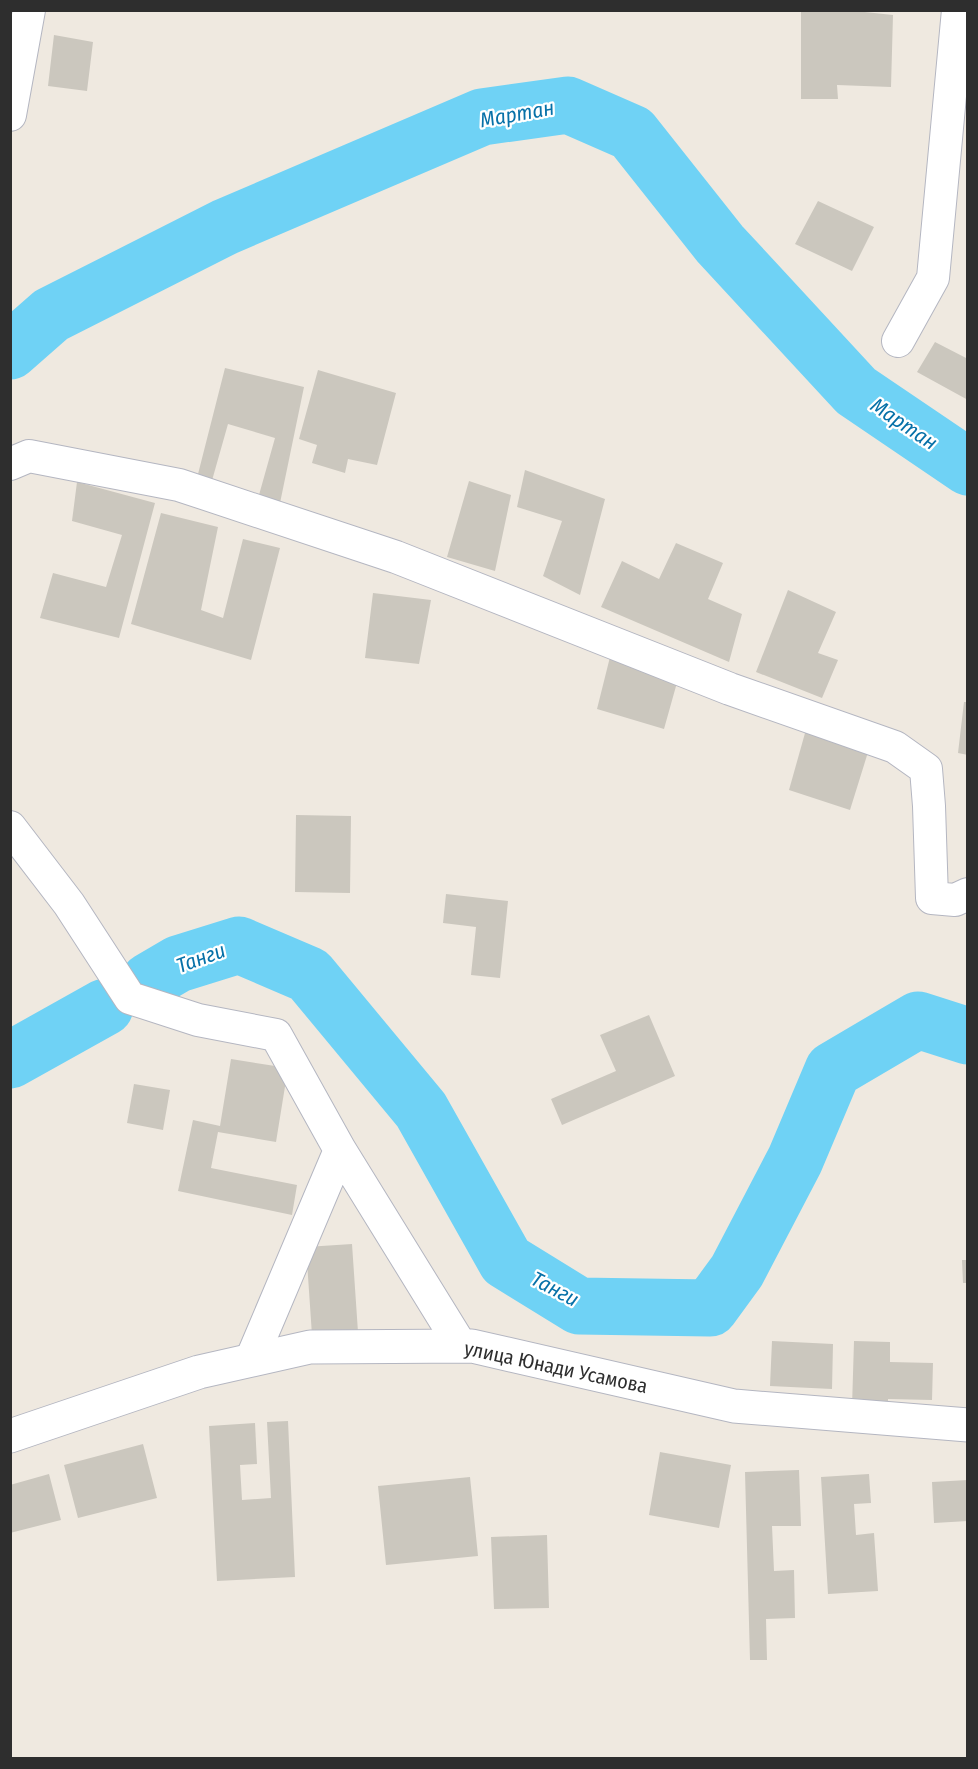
<svg xmlns="http://www.w3.org/2000/svg" width="978" height="1769" font-family="'Fira Sans Condensed',sans-serif">
	<rect width="100%" height="100%" fill="#efe9e0"/>
	<g fill="none" stroke-linecap="round" stroke-linejoin="round">
		<!-- river -->
		<path stroke="#6fd2f5" stroke-width="57" d="M10,351L51,315L225,227L482,117L568,105L632,133L720,244L856,391L968,467
			M149,981L178,964L239,945L309,975L421,1110L506,1261L579,1306L710,1308L737,1271L795,1160L833,1070L918,1020L968,1036
			M10,1060L105,1007"/>
	</g>
	<!-- building -->
	<path fill="#cbc7be" d="M801,10H846L893,15L891,87L837,85L838,99H801Z
		M54,35L93,42L87,91L48,86Z
		M818,201L874,227L852,271L795,244Z
		M935,342L968,359V400L917,372Z
		M225,368L304,387L280,503L259,495L275,438L228,424L211,484L197,478Z
		M318,370L396,393L377,465L348,459L345,473L312,463L317,445L299,439Z
		M525,470L605,499L580,595L543,576L562,521L517,507Z
		M469,481L511,495L495,571L447,557Z
		M77,482L155,503L119,638L40,618L53,573L106,587L122,535L72,521Z
		M161,513L218,527L201,610L223,618L243,539L280,548L251,660L131,624Z
		M676,543L723,563L708,599L742,614L729,662L601,607L622,561L659,579Z
		M788,590L836,612L818,653L838,660L822,698L756,672Z
		M373,593L431,600L419,664L365,658Z
		M610,657L678,679L664,729L597,709Z
		M964,702H968V755L958,753Z
		M807,726L869,749L850,810L789,790Z
		M296,815L351,816L350,893L295,892Z
		M446,894L508,901L500,978L471,975L476,927L443,923Z
		M649,1015L675,1076L562,1125L551,1099L616,1071L600,1035Z
		M231,1059L288,1068L276,1142L218,1132L211,1168L297,1185L292,1215L178,1191L193,1120L220,1126Z
		M134,1084L170,1090L163,1130L127,1123Z
		M352,1244L358,1332L312,1335L306,1247Z
		M962,1260H968V1283H963Z
		M772,1341L833,1344L832,1389L770,1386Z
		M854,1341L890,1342V1362L933,1363L932,1400L888,1399V1408L852,1407Z
		M288,1421L295,1577L217,1581L209,1426L255,1423L257,1464L240,1465L242,1500L271,1498L267,1422Z
		M143,1444L157,1498L78,1518L64,1465Z
		M660,1452L731,1465L719,1528L649,1515Z
		M799,1470L801,1526H772L774,1571L794,1570L795,1618L766,1619L767,1660H750L745,1472Z
		M49,1474L61,1520L10,1533V1485Z
		M869,1474L871,1503L854,1504L856,1535L874,1533L878,1591L828,1594L821,1477Z
		M470,1477L478,1556L386,1565L378,1486Z
		M968,1480V1521L934,1523L932,1482Z
		M547,1535L549,1608L494,1609L491,1537Z"/>
	<g fill="none" stroke-linecap="round" stroke-linejoin="round">
		<defs>
			<path id="street" d="M10,115L29,10
				M898,341L933,278L958,10
				M10,464L29,456L179,485L396,557L730,689L895,747L926,769L929,806L932,898L955,900L968,894
				M10,827L69,904L130,998L198,1020L276,1035L340,1150L461,1346
				M251,1360L340,1150"/>
			<path id="secondary" d="M10,1436L199,1372L310,1347L472,1346L734,1406L968,1425"/>
		</defs>
		<!-- street casing -->
		<use href="#street" stroke="#b4b6c1" stroke-width="34"/>
		<!-- secondary casing -->
		<use href="#secondary" stroke="#b4b6c1" stroke-width="35"/>
		<!-- street -->
		<use href="#street" stroke="#fff" stroke-width="32"/>
		<!-- secondary -->
		<use href="#secondary" stroke="#fff" stroke-width="33"/>
	</g>
	<g text-anchor="middle" stroke-width="4.5" stroke-linejoin="round" paint-order="stroke">
		<!-- street labels -->
		<g font-size="20" fill="#2e2e2e" stroke="#fff">
			<text transform="translate(556 1367) rotate(12)" y="7">улица Юнади Усамова</text>
		</g>
		<!-- water labels -->
		<g font-size="21" font-style="italic" fill="#0771a8" stroke="#fff">
			<text transform="translate(517 114) rotate(-10)" y="7">Мартан</text>
			<text transform="translate(904 424) rotate(34)" y="7">Мартан</text>
			<text transform="translate(201 958) rotate(-20)" y="7">Танги</text>
			<text transform="translate(555 1289) rotate(28)" y="7">Танги</text>
		</g>
	</g>
	<!-- border -->
	<rect width="978" height="1769" fill="none" stroke="#2e2e2e" stroke-width="24"/>
</svg>
